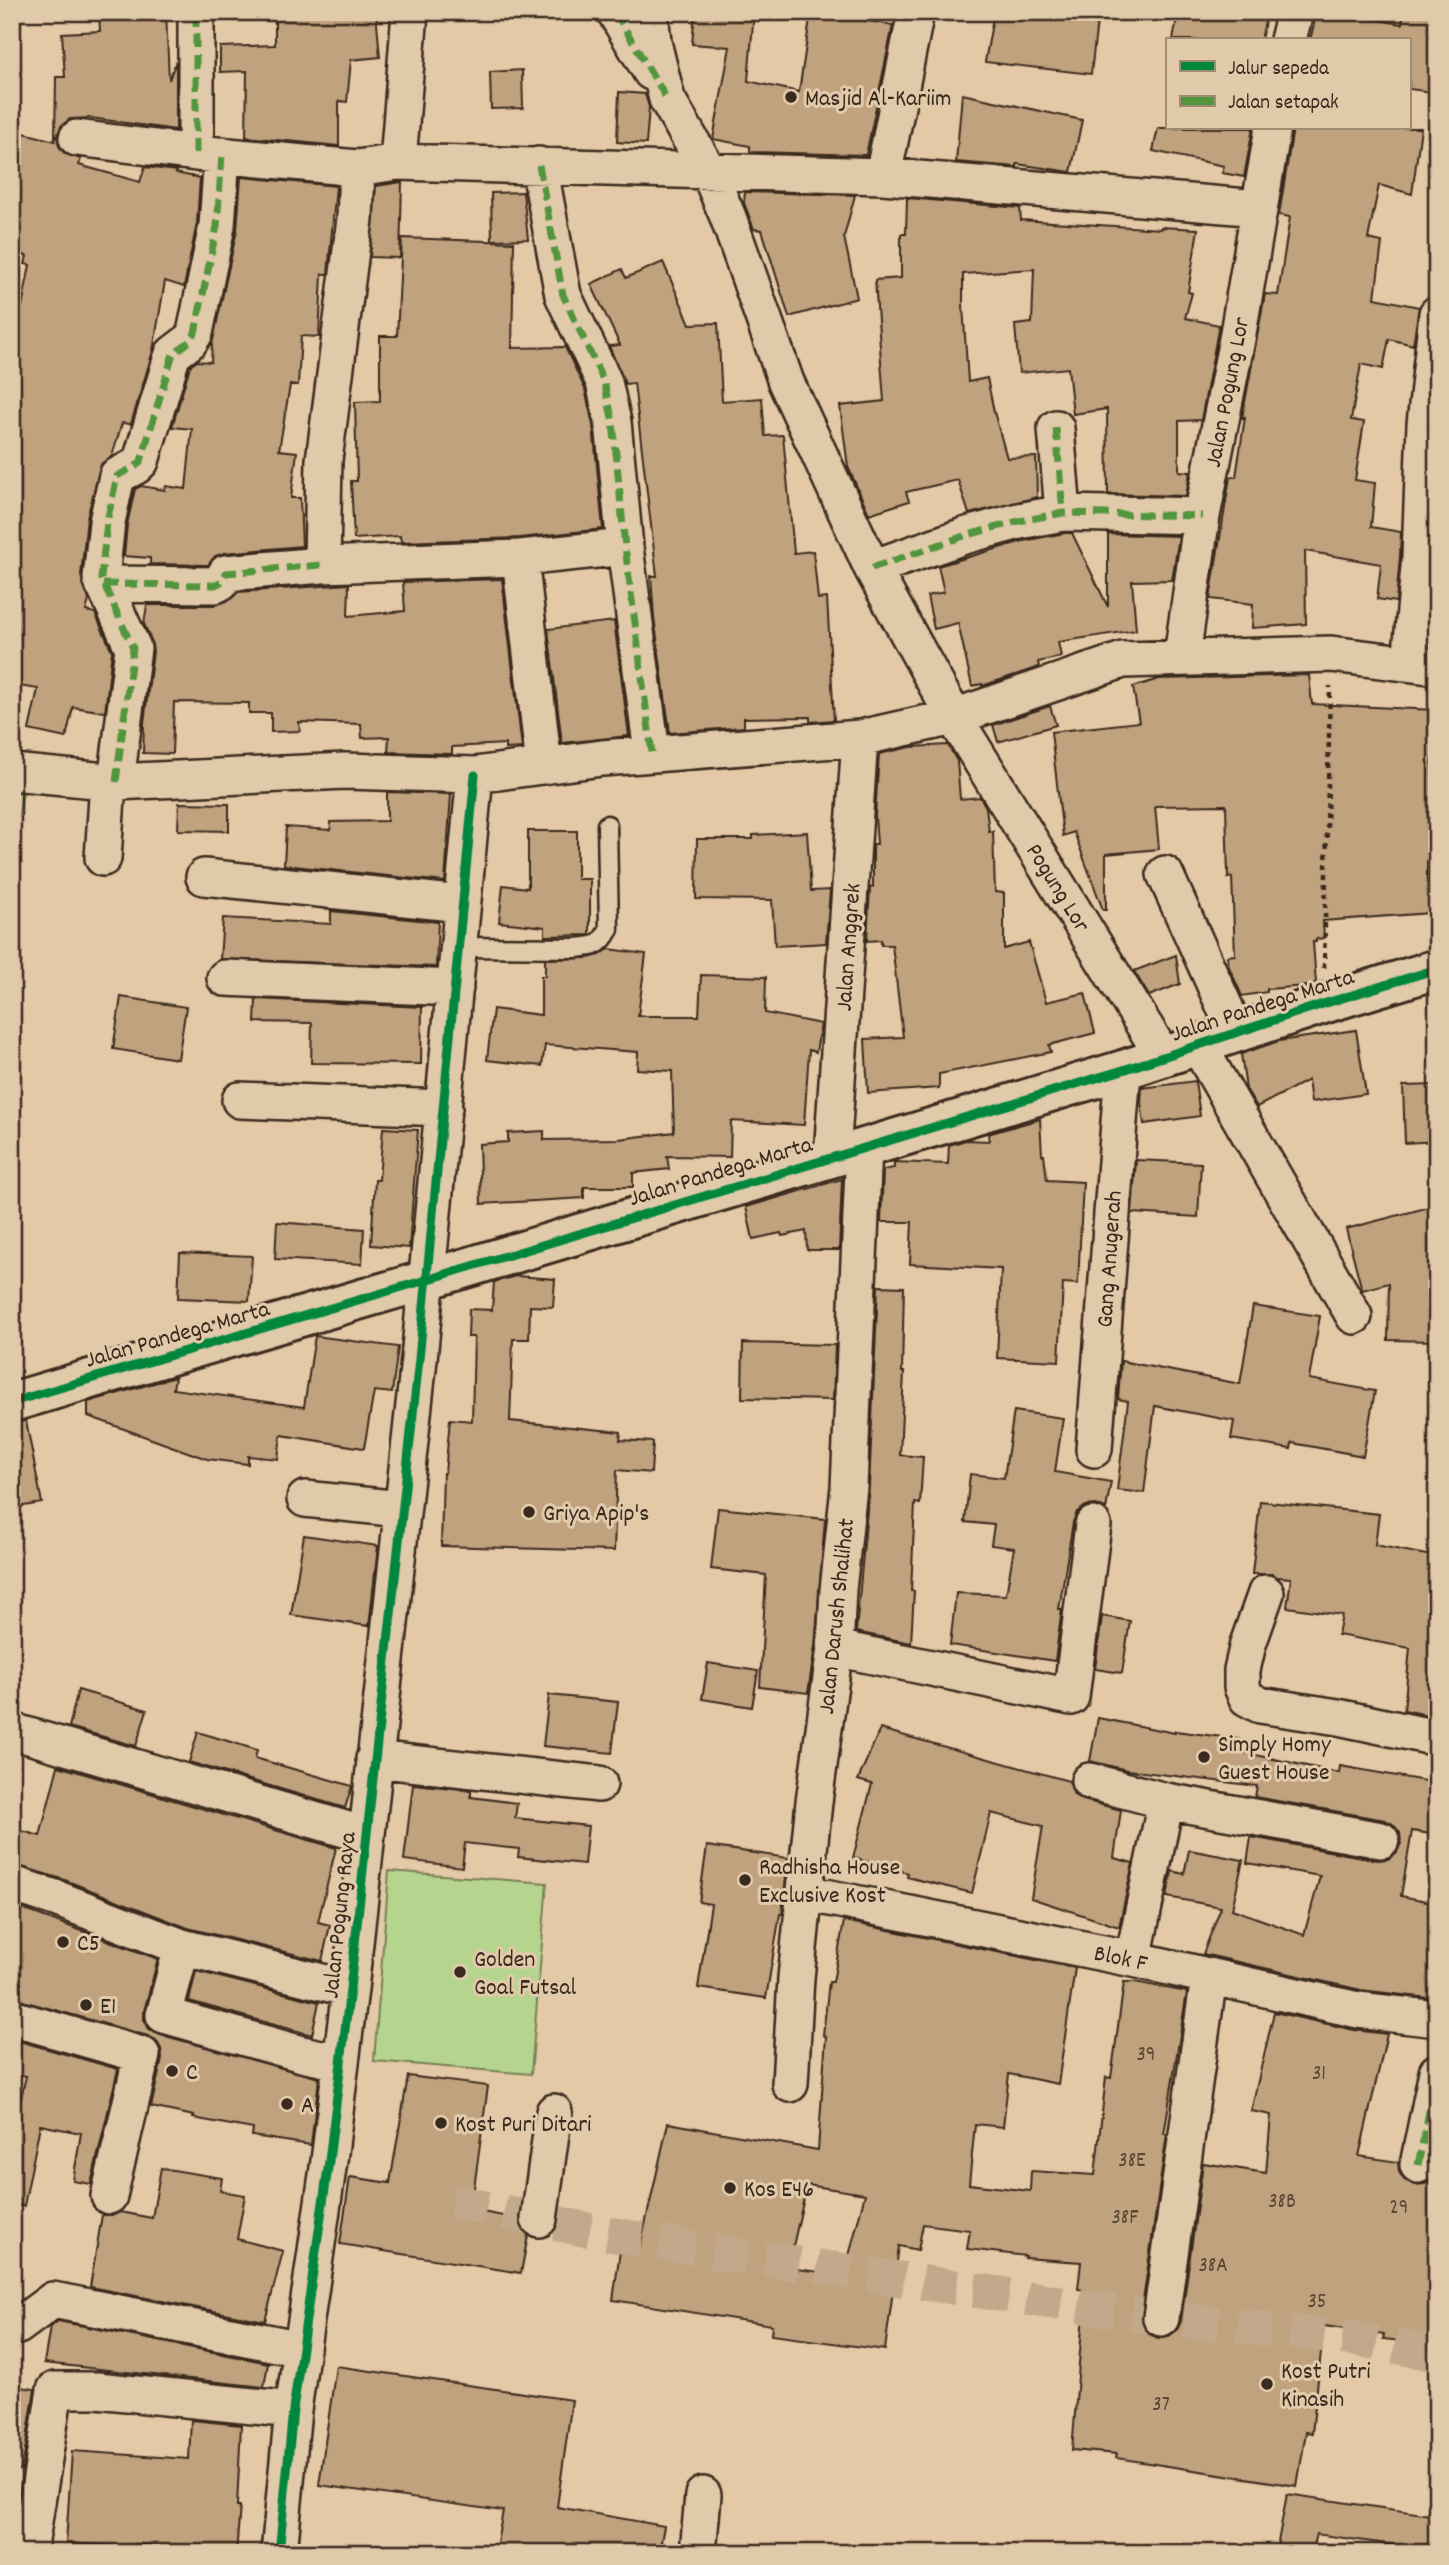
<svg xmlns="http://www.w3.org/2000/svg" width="1449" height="2565" font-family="Dekko,sans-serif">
	<rect width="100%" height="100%" fill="#e4c9a6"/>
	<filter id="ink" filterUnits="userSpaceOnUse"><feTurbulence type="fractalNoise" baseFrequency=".0143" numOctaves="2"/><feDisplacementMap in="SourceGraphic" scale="14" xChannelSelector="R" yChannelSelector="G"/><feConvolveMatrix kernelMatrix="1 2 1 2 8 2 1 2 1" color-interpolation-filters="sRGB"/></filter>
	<g filter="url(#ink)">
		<!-- park -->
		<path fill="#b5d48d" stroke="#787f56" stroke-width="2" d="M12,791L23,793L12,845Z
			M389,1871L547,1883L531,2074L374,2061Z"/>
		<!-- building -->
		<path fill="#c1a27e" stroke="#3b2a1e" stroke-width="2" fill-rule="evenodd" d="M99,12H166L169,80L176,61V130L91,118L70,119L61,126L57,136L59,146L65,154L81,159L79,165L140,182L145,167L177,171L176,173L200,178L197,223L184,287L165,281L153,351L131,424L122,423L112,456L101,464L87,518L81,576L89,600L86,611L95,613L112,651L105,712L73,707L66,738L29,730L38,689L12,685V321L19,322L30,265L25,264L27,256L12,252V130L55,141L56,77H65L62,33L100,31Z
			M275,12H376L380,57L351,60L347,102L339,101V146L246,137L247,71L220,72V47L275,45Z
			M695,12H754L748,81L799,92L811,12L893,25L866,155L750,152V146L713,139L730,47L692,44Z
			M994,12H1098L1091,74L985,62Z
			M1178,12H1267L1261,40H1173Z
			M1317,12H1331L1402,24L1404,12H1437V56L1431,92L1409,89V40H1310Z
			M522,70L523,108L491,109L490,72Z
			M619,92L645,94L649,107L646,144L617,142Z
			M962,94L1082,120L1071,172L1017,164V167L956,162Z
			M1158,128H1253L1244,177L1222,173L1224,166L1153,151Z
			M1293,128H1421L1412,194L1379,185L1368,239L1382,242L1375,298L1419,307L1413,345L1389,339L1383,369L1361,364L1351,420L1364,422L1355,480L1375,483L1371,527L1401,532L1400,556L1396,602L1377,599L1381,564L1305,551L1306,624L1252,628L1253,604L1210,599L1230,477H1236L1245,417L1242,418L1265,294L1278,295L1290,217L1279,215Z
			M241,177L336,186L328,274H322L319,337L301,336L298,385H290L279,450L297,452L291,498H300L302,546L224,553L215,556L208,565L150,564V558L124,556L127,525L135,489L141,486L165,490L166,486L186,489L192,429L172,427L190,366L197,361L211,362L212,344L237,230Z
			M402,182L400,258L370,257L376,186Z
			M523,192L528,239L492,240L491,193Z
			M745,192L855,195L844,237L857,298L789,317L762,230L754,229L744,203Z
			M907,198L1020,208L1021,220L1161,229V227L1198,229L1188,292L1192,293L1185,318L1219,325L1201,420L1179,421V471L1190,472L1186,496L1108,494L1107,409L1073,414L1068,368L1019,373L1015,325L1032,323L1034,269L963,274V305L968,382L987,378L994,412L1007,458L1036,457L1037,497L969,514L958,480L906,492L909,501L869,514L848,467L840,406L884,401L875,280L901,278V234H906Z
			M402,238L514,242L512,348L565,347L585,389L593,425L603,529L519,538L401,542L400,536L354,539L351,481H357L355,402L380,401V336H397Z
			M663,262L690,324L718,323L722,401L762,398L765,436L783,435L794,553L813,551L818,599L827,598L834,720L810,722V717L744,718V727L670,733L654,617L651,576H657L634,383L625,384L609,346L620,345L591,284L622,269L626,278Z
			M1065,533H1072L1108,607V534L1179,536L1172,580L1132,581L1136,630L1058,642L1061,657L1038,662L1039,667L982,686V684L972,686L958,623L934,629L927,596L944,592L938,566L1023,541Z
			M502,579L522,748L505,749V744L452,747V754L388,752L389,737L362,738L361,724L299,722L300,731L271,732V713H249V703L174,702L172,754L143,753L144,723L153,651L151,640L144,624L147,605H215L230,600L238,592L349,584L348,616L405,611L403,582Z
			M614,621L629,736L562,743L548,629Z
			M1309,675L1312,704L1435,710L1432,774H1437V813H1428L1427,876L1430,913L1323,921L1324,938L1316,939V942H1313L1316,983L1307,986L1267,989V992L1242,996L1229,967L1227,956L1235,955L1232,877L1228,878L1226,805L1155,806L1159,849L1106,854V910H1103L1074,832L1063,836L1051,732L1139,722L1133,687L1159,679Z
			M1050,706L1056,725L998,742L993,725Z
			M948,745L957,761L960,799L980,797L986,807L989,832L993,831L995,892L1004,893V949L1029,942L1046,1002L1085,993L1095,1033L1049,1045L1051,1052L939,1074V1088L868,1093L865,1039L903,1037L892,945H881V940L867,941L870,888L873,887V844H877L875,816L879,754L911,747Z
			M387,792L451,794L445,882L284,865L286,827L331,830L330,822L387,821Z
			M179,803L229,804V831L178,830Z
			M528,831H577V879H590V935L545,936V927L499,922L503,885L528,888Z
			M807,832L811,891L830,890L826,943L775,946L772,900L696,899L697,839H753V835Z
			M331,911L438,922L436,967L220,959L223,918L331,924Z
			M609,949L646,954L638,1016H699L701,975L766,977L765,1013L821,1024L816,1052L809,1050L804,1125L731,1121L730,1157L667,1156L669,1169L633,1173V1187H584V1198L481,1204L479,1144L508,1142V1133L544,1131V1140L619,1139L674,1132L672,1071L637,1069L638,1052L545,1045L542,1066L487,1060L493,1009L541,1015V976H545V959L588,958L600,955Z
			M1176,955L1180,984L1149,996L1134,971Z
			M121,997L186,1007L178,1059L113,1049Z
			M256,999L422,1007L421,1064L311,1063L312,1023L255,1022Z
			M1356,1030L1366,1094L1311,1102L1308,1080L1257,1107L1246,1089L1241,1054L1279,1041Z
			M1195,1081L1200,1116L1144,1124L1141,1102L1142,1088Z
			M1437,1085V1141L1405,1143L1403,1086Z
			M1040,1119L1042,1155H1044L1047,1180L1083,1182L1078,1284L1063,1283L1059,1361L997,1358L1001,1269L910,1264L912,1222H881L883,1170L894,1168V1162L948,1164L949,1145L966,1140L989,1141L988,1134Z
			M383,1128L418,1130L409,1248L371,1245L375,1180H379Z
			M1136,1160L1201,1163L1198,1217L1132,1213Z
			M842,1179L839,1250H807L806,1231L782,1236L781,1233L753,1239L746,1207Z
			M1437,1205V1341L1388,1340L1389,1283L1362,1290L1346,1229Z
			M277,1222L364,1229L362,1264L275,1259Z
			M180,1253L252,1256L249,1301L178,1298Z
			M516,1276L555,1279L553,1307L530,1306L529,1339H513L510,1421L621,1432L620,1440L653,1442L651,1473L617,1470L614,1551L441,1546L443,1473H445L450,1419L472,1421L474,1337H468L469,1309L492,1310L494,1282Z
			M878,1286L904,1287L902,1372H904L900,1455L923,1457L920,1504L915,1503L911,1591H914L911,1643L856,1632L869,1488Z
			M1253,1306L1320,1316L1309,1379L1375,1391L1363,1456L1292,1443L1291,1449L1231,1439L1234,1421L1155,1406L1144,1493L1117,1490L1128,1401L1118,1399L1121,1361L1240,1384Z
			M315,1336L398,1347L392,1393L374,1391L364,1448L281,1435L278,1459L248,1456V1464L207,1459L88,1416V1402L175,1377L173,1389L304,1407Z
			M743,1343L835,1345L833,1400L742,1398Z
			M1014,1411L1063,1418L1055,1472L1111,1482L1106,1509L1096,1505L1086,1506L1077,1512L1073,1522L1059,1609H1062L1055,1661L950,1645L956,1593L1006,1595L1014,1548L991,1545L994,1525L965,1522L970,1474L1004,1478Z
			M26,1421L42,1503L12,1508V1423Z
			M1260,1501L1379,1514L1375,1545L1437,1557V1717L1404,1710L1410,1648L1338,1635L1342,1615L1287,1607L1291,1578L1277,1577L1272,1574H1252Z
			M718,1508L825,1519L815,1646L808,1693L760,1687L766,1575L711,1569Z
			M304,1535L378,1546L369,1626L291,1615Z
			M1102,1616L1130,1621L1122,1673L1095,1669Z
			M708,1663L758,1671L752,1707L702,1699Z
			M78,1690L147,1710L136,1746L69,1727Z
			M549,1695L618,1702L612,1753L543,1746Z
			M1098,1718L1175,1733V1731L1239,1739L1237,1751L1339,1773L1340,1766L1437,1783V1835L1412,1831L1401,1896L1437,1903V1999L1361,1990L1203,1954L1221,1907L1167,1897L1172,1871L1184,1874L1189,1850L1243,1860L1232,1909L1304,1935L1320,1876L1247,1863L1251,1837L1378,1860L1388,1859L1397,1852L1401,1843L1400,1833L1393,1824L1385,1820L1255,1797L1257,1786L1127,1770L1090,1761Z
			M880,1729L1069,1781L1074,1795L1083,1800L1121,1810L1114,1858L1133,1863L1119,1927L1031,1898L1043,1826L991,1813L972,1893L907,1877L908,1873L853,1858L872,1784L858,1780Z
			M198,1732L257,1750L255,1758L352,1786L345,1808L189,1762Z
			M58,1766L336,1848L318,1922L330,1925L322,1961L188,1928L62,1879L12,1864V1828L40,1836Z
			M413,1784L471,1790V1797L517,1803L515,1818L588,1826L584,1864L518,1857L519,1849L465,1843L462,1867L404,1860Z
			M707,1846L788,1858L782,1914H780L766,1998L698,1988L711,1904L699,1902Z
			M12,1905L158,1959L144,2011V2019L149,2029L158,2034L319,2078L311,2145L252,2136L253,2129L193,2118L194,2116L151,2107L162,2059L161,2049L156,2040L148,2036L12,1998Z
			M844,1921L1075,1968L1058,2084L1009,2074L1003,2127L975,2124L969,2184L1030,2191L1031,2171L1095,2175L1106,2077L1111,2078L1124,1982H1135L1187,1992L1164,2134H1167L1141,2315L1143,2326L1149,2334L1158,2338L1169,2336L1177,2330L1181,2321L1203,2163L1266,2173L1271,2115L1251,2111L1274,2012L1354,2030L1387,2034L1359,2156L1398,2162L1399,2172L1404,2180L1415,2185L1425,2184L1433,2179L1437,2171V2244L1429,2292L1437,2293V2345L1383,2339L1384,2335L1324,2326L1312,2433L1306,2432L1297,2486L1116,2458L1117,2454L1072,2450L1085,2290L1078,2289L1081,2262L1025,2258L1026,2256L967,2249L970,2230L923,2224L918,2250L899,2246L885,2350L771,2335L772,2325L613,2300L621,2244L640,2247L668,2123L818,2150L826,2036L823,2035L829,1982H833ZM807,2185L865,2194L844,2275L788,2268Z
			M196,1971L319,2002L312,2035L189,2001Z
			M12,2039L118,2069L91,2184L73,2181L81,2133L40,2125L24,2206L12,2205V2138L26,2076L12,2075Z
			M408,2076L488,2086L471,2210L519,2219L521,2227L528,2235L521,2273L340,2244L350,2177L390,2183Z
			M161,2168L222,2178L220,2191L245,2195L237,2239L283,2251L265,2321L90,2287L102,2215H114L120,2212L152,2218Z
			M58,2321L268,2363L264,2387L44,2363L50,2327Z
			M336,2366L572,2400L557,2507L664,2526L659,2553H495L503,2511L319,2485Z
			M12,2386L35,2389L22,2470L12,2469Z
			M191,2420L241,2425L237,2506H240L236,2553L134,2544L133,2547L66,2543L72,2451L189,2459Z
			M1287,2494L1437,2516V2551L1316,2534L1311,2553H1276Z"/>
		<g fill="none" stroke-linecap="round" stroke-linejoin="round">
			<!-- street-tunnel -->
			<path stroke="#c2a98b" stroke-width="35" stroke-dasharray="35 18" stroke-linecap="butt" d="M452,2201L597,2232L705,2250L1161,2318L1356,2339L1437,2354"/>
			<defs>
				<path id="lane" d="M457,947L574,948C592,947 600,947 609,929L607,825"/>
				<path id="street" d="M410,12L398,162L357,168L355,219L324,460L322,565L520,558L544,766
					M615,12L651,72
					M650,12L653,42L667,99L708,170L728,217L786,382L872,568L954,717L1163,1056
					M1288,40L1295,12
					M77,138L196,153L357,168
					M196,153V12
					M398,162L883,176L1259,208
					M539,165L563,295L604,382L613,422L625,547L652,753
					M883,176L916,12
					M1056,428L1063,513
					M520,558L625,547
					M872,568L964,536L1019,521L1063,513L1202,516
					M103,584L215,585L221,582L226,573L322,565
					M1182,656L1202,516L1237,339L1273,128
					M1410,663L1420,557L1425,424L1437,314
					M12,772L116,782L345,771L475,775L602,758L860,738L954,717L1123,660L1331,654L1437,667
					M116,782L133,648L101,578L107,522L117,476L136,466L141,461L171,360L173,354L190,341L195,333L217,226L222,155
					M103,858L108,782
					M1165,874L1236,1032
					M204,877L462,904
					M225,978L455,988
					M1198,1045L1354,1316
					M240,1100L444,1108
					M832,1156L860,738
					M1094,1449L1123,1070
					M305,1499L401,1509
					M1266,1593L1248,1644L1242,1670V1687L1247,1698L1260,1705L1338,1717L1437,1738
					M835,1648L1071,1697L1093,1525
					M12,1731L365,1835
					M374,1759L599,1784
					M1089,1781L1166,1801L1381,1840
					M12,1884L55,1898L182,1947L350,1989
					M805,1893L1133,1959L1358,2010L1437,2019
					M182,1947L164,2015L302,2054L341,2062
					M1133,1959L1166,1801
					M12,2018L142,2055L109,2196
					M790,2084L796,1978L814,1802L835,1648L838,1590L849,1487L864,1147
					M1418,2165L1437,2072
					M539,2219L554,2112
					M1161,2318L1209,1977
					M12,2325L18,2326L53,2300L302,2349
					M29,2553L55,2390H97L293,2410
					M279,2553L293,2410L329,2161L350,1989L419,1359L475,775
					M698,2553L703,2495"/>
				<path id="secondary" d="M12,1402L426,1280L1123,1070L1323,1004L1437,969"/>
			</defs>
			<!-- lane casing -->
			<use href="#lane" stroke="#3b2a1e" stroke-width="23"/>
			<!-- street casing -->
			<use href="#street" stroke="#3b2a1e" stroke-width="40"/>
			<!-- secondary casing -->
			<use href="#secondary" stroke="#3b2a1e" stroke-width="44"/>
			<!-- path -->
			<path stroke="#3b2a1e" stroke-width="4.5" stroke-dasharray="5 5" stroke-linecap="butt" d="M1324,968L1330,686"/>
			<!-- lane -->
			<use href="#lane" stroke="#e1caaa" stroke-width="18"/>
			<!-- street -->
			<use href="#street" stroke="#e1caaa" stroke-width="35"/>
			<!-- secondary -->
			<use href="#secondary" stroke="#e1caaa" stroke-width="38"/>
			<!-- quiet -->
			<path stroke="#51953d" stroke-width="7" stroke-dasharray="14 7" stroke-linecap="butt" d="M615,12L667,99
				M196,153V12
				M539,165L563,295L604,382L613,422L625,547L652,753
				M1056,428L1063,513
				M872,568L964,536L1019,521L1063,513L1202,516
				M103,584L215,585L221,582L226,573L322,565
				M116,782L133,648L101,578L107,522L117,476L136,466L141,461L171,360L173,354L190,341L195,333L217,226L222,155
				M1418,2165L1437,2072"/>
			<defs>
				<path id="cycleway" d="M12,1402L426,1280L1123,1070L1323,1004L1437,969
					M279,2553L293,2410L329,2161L350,1989L419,1359L475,775"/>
			</defs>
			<!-- cycleway casing -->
			<use href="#cycleway" stroke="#e1caaa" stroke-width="13"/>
			<!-- cycleway -->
			<use href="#cycleway" stroke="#00873e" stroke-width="9"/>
		</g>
	</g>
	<!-- markers -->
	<g fill="#3b2a1e" stroke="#e1caaa" stroke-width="2.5">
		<circle cx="791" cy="97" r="7"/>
		<circle cx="529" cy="1512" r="7"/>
		<circle cx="1204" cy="1757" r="7"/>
		<circle cx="745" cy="1880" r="7"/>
		<circle cx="63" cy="1942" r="7"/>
		<circle cx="460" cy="1972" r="7"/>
		<circle cx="86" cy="2005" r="7"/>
		<circle cx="172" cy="2071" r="7"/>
		<circle cx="287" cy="2104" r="7"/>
		<circle cx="441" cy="2123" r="7"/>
		<circle cx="730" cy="2188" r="7"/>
		<circle cx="1267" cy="2384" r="7"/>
	</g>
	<g text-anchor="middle" stroke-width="6" stroke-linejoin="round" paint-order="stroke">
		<!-- number labels -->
		<g font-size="21" fill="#5c4836">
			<text x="1146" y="2060">39</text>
			<text x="1319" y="2079">31</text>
			<text x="1132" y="2166">38E</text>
			<text x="1282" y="2207">38B</text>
			<text x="1399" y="2213">29</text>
			<text x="1125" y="2223">38F</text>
			<text x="1213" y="2271">38A</text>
			<text x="1317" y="2307">35</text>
			<text x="1161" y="2410">37</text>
		</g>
		<!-- poi labels -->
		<g font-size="24" fill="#3b2a1e" stroke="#e1caaa" text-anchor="start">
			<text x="805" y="105">Masjid Al-Kariim</text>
			<text x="543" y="1520">Griya Apip's</text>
			<text x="1218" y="1751">Simply Homy<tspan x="1218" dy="28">Guest House</tspan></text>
			<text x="759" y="1874">Radhisha House<tspan x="759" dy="28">Exclusive Kost</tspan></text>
			<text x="77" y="1950">C5</text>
			<text x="474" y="1966">Golden<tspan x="474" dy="28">Goal Futsal</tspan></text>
			<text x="100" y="2013">E1</text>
			<text x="186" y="2079">C</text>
			<text x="301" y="2112">A</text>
			<text x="455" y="2131">Kost Puri Ditari</text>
			<text x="744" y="2196">Kos E46</text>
			<text x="1281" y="2378">Kost Putri<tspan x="1281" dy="28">Kinasih</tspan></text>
		</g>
		<!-- street labels -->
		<g font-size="24" fill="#3b2a1e" stroke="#e1caaa">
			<text transform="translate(1226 392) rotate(-79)" y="8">Jalan Pogung Lor</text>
			<text transform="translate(1059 887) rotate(58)" y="8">Pogung Lor</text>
			<text transform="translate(847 947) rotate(-86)" y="8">Jalan Anggrek</text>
			<text transform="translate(1262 1004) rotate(-18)" y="8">Jalan Pandega Marta</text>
			<text transform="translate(720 1170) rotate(-17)" y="8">Jalan Pandega Marta</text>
			<text transform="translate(1108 1259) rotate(-86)" y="8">Gang Anugerah</text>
			<text transform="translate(177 1333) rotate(-16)" y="8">Jalan Pandega Marta</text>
			<text transform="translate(835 1616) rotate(-84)" y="8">Jalan Darush Shalihat</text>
			<text transform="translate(338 1915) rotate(-84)" y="8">Jalan Pogung Raya</text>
			<text transform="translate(1121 1957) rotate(12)" y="8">Blok F</text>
		</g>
	</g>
	<!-- margin -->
	<rect width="1449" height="2565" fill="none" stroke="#e1caaa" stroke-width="42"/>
	<rect x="21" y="21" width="1407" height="2523" fill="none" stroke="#3b2a1e" stroke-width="2.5" filter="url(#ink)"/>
	<!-- legend -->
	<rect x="1166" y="38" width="245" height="91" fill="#e1caaa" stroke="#9f8a72" stroke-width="2"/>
	<rect x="1180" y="61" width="35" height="10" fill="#00873e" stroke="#9f8a72" stroke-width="2"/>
	<text x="1228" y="74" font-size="21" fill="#3b2a1e">Jalur sepeda</text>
	<rect x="1180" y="96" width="35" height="10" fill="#51953d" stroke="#9f8a72" stroke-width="2"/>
	<text x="1228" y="108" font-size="21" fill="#3b2a1e">Jalan setapak</text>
</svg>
